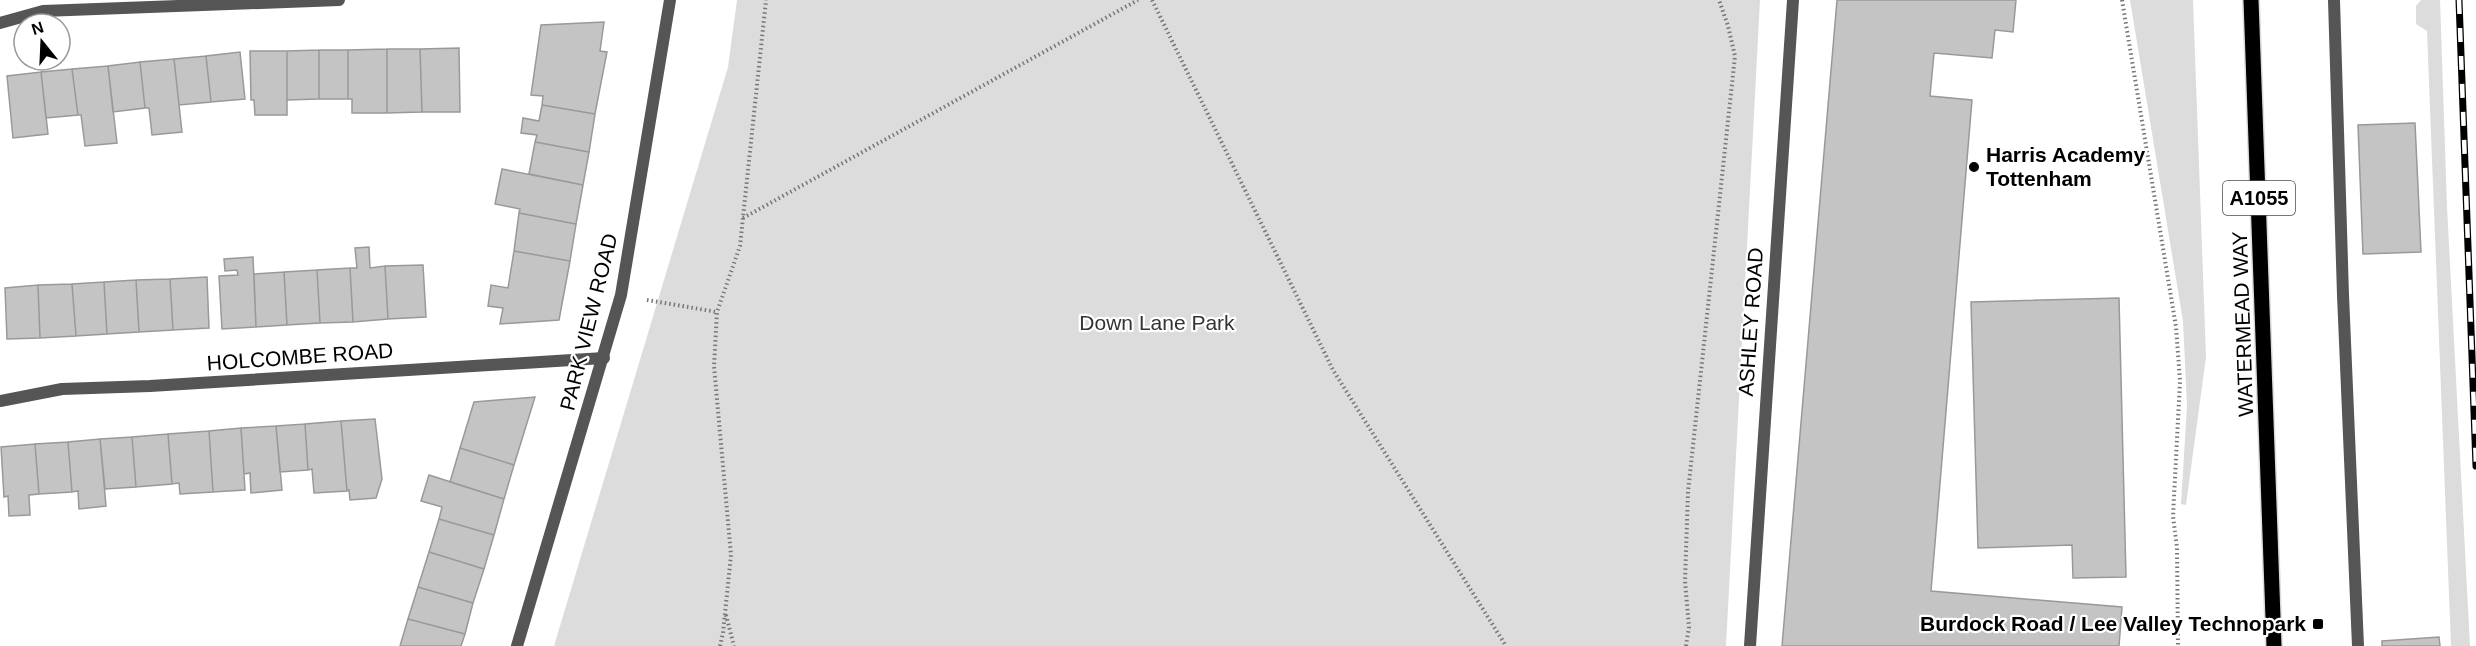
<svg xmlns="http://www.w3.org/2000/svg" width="2476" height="646" font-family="Arial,sans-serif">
	<rect width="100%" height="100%" fill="#fff"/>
	<!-- green -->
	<path fill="#dcdcdc" d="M737,0H1760L1726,646H554L728,67Z
		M2130,0H2193L2206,357L2186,505L2181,504L2187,406L2183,321Z
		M2421,0H2440L2447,207L2470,646H2451L2427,31L2416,24V6Z"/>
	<!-- building -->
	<path fill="#c4c4c4" stroke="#999" stroke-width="1.5" d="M1837,0H2016L2013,32L1995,30L1992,58L1934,53L1930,96L1972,100L1931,591L2122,607L2119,646H1782Z
		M604,22L600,51L607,52L595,114L542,105L543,96L531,95L541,25Z
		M459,48L460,112H422L420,49Z
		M387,49V113H352V99H348V50Z
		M387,49H420L422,112L387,113Z
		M319,50H348V99H319Z
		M319,50V99L287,100V51Z
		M250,51H287V115H255L254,100H251Z
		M240,52L245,99L211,102L206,56Z
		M206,56L211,102L179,105L174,59Z
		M174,59L182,132L152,135L149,108H145L140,62Z
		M140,62L145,108L113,112L108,66Z
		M108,66L117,143L85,146L81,115H78L72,69Z
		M72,69L78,115L46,118L41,72Z
		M41,72L48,134L13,138L7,76Z
		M542,105L595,114L589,152L535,142L537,135L521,133L523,118L539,121Z
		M2415,123L2421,252L2363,254L2358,125Z
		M535,142L589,152L583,185L529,174Z
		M502,169L583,185L576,224L519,213L520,209L495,204Z
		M519,213L576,224L570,261L514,251Z
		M369,247L370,268L385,266L388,319L353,322L350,268H357L355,248Z
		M514,251L570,261L559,320L500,324L503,308L488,306L491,285L508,288Z
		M253,257L256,327L222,329L219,276L238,275L237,270L225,271L224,259Z
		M423,265L426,317L388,319L385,266Z
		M350,268L353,322L320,323L317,270Z
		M317,270L320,323L287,325L284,272Z
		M284,272L287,325L256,327L254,274Z
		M207,277L209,328L173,330L170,279Z
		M170,279L173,330L139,332L136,280Z
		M136,280L139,332L107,334L104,282Z
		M104,282L107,334L76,336L72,284Z
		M72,284L76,336L40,338L38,285Z
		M38,285L40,338L7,339L5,288Z
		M2119,298L2126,577L2073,578L2072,545L1978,548L1971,302Z
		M535,397L514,465L460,448L474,402Z
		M375,419L382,479L376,498L350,500L349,490L347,491L341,421Z
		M341,421L347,491L314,493L312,469L308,470L305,424Z
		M305,424L308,470L280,472L276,426Z
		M276,426L282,490L251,493L250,473L244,474L241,428Z
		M241,428L245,490L213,492L209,431Z
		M209,431L213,492L180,494L179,483L172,484L168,434Z
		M168,434L172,484L136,487L132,437Z
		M132,437L136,487L105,489L100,439Z
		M100,439L106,506L79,509L78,491L72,492L68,442Z
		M68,442L72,492L39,494L35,444Z
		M35,444L39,494L29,495L30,515L9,516L8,496L4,497L1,447Z
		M460,448L514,465L504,499L450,482Z
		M429,475L504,499L494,535L439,519L442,507L421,501Z
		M439,519L494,535L484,569L429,552Z
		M429,552L484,569L473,603L418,587Z
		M418,587L473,603L465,634L408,619Z
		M408,619L465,634L461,646H400Z
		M2439,637L2440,646H2382V641Z"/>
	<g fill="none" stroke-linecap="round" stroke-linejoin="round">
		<defs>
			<path id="primary" d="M2251,0L2274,646"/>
		</defs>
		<!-- primary casing -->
		<use href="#primary" stroke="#dbdbdb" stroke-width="18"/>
		<!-- path -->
		<path stroke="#777" stroke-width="4" stroke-dasharray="1.5 3" stroke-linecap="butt" d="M1152,0L1333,370L1506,646
			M2122,0L2176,327L2180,381L2173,516L2177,548L2178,646
			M743,218L1138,0
			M647,300L717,312
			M726,615L734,646
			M720,646L723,633L731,555L714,366L717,312L740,246L766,0
			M1686,646L1689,627L1685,581L1688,492L1735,56L1728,26L1719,0"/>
		<!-- service -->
		<path stroke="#555" stroke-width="12" d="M2334,0L2343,295L2358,646"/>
		<!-- minor -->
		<path stroke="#555" stroke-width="12" d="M0,23L43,11L339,0
			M0,401L62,389L150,386L604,358
			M1750,646L1793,0"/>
		<!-- tertiary -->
		<path stroke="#555" stroke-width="12" d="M517,646L621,295L670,0"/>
		<!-- primary -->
		<use href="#primary" stroke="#000" stroke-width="15"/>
		<defs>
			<path id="rail" d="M2459,0L2476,466"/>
		</defs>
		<!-- rail casing -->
		<use href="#rail" stroke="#000" stroke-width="7"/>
		<!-- rail -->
		<use href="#rail" stroke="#fff" stroke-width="4.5" stroke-dasharray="14" stroke-linecap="butt"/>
	</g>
	<!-- markers -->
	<g fill="#000" stroke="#fff" stroke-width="2">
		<circle cx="1974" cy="167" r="6"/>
		<rect x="2312" y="618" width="12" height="12" rx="3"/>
	</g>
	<g text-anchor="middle" stroke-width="4.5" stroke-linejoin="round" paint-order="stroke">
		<!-- shield labels -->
		<rect fill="#fff" stroke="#4c4c4c" stroke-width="1.5" x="2223" y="181" width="72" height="34" rx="4.5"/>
		<g font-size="20" font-weight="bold" fill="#000">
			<text x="2259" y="205">A1055</text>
		</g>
		<!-- poi labels -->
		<g font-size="21" font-weight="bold" fill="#000" stroke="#fff" text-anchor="start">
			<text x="1986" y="162">Harris Academy<tspan x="1986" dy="24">Tottenham</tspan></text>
			<text x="2306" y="631" text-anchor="end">Burdock Road / Lee Valley Technopark</text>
		</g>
		<!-- street labels -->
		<g font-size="21" fill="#000" stroke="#fff">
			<text transform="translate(589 322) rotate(-76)" y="7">PARK VIEW ROAD</text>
			<text transform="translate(1751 322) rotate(-86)" y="7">ASHLEY ROAD</text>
			<text transform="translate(2243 324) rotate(-92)" y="7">WATERMEAD WAY</text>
			<text transform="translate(300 357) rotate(-4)" y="7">HOLCOMBE ROAD</text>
		</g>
		<!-- park labels -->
		<g font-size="21" fill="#333" stroke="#fff">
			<text x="1157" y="330">Down Lane Park</text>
		</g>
	</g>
	<!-- north arrow -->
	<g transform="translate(42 42) rotate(342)"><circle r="28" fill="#ffffff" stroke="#999999" stroke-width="1.5"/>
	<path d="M0-4.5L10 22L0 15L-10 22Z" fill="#000000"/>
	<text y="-9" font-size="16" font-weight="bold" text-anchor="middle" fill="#000000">N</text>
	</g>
</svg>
